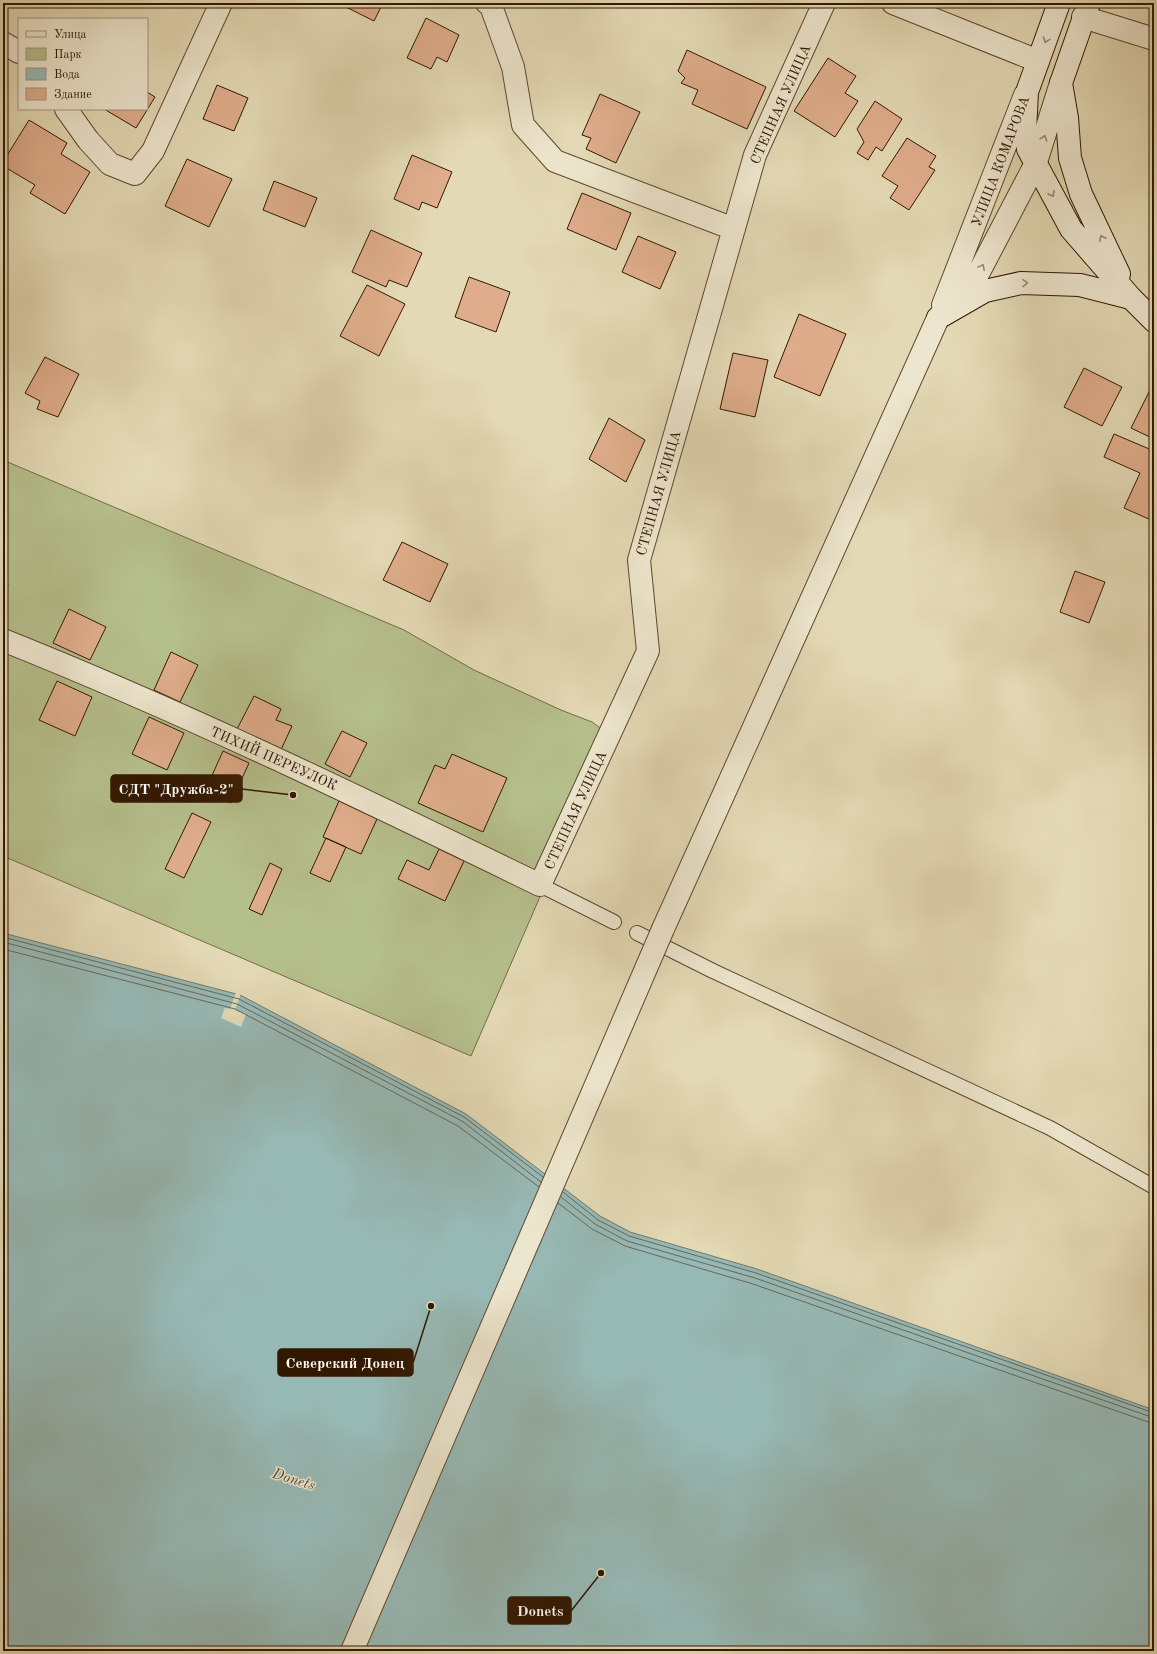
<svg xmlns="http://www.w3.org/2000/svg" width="1157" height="1654" font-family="'Old Standard TT',serif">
	<rect width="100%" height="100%" fill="#e3d9b4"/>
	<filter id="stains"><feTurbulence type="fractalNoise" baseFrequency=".005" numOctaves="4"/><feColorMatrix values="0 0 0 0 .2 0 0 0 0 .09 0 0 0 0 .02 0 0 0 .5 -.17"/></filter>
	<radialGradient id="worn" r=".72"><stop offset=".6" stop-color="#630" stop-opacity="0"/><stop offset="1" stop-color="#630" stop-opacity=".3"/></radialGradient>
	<!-- green -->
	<path fill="#b5bf8c" stroke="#746c46" d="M3,460L404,630L474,670L561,710L592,722L610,735L471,1056L3,856Z"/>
	<!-- water -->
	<path fill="#97b9b5" stroke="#6f796d" d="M3,933L240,995L466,1114L600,1216L630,1232L757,1269L1154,1410V1651H3Z"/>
	<!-- pier -->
	<path fill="#e3d9b4" d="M236,992L241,993L235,1010L246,1014L241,1027L221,1018L225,1008L230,1009Z"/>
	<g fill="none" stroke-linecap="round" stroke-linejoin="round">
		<!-- shore -->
		<path stroke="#65685a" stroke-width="1" d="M3,937L239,999L464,1117L543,1177
			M3,942L237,1004L462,1121L541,1182
			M3,949L235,1009L458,1126L539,1187
			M563,1192L598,1220L629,1236L756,1273L1154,1413
			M561,1197L595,1224L627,1241L755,1278L1154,1418
			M558,1203L592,1229L625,1246L753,1284L1154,1424"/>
	</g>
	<!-- building -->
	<path fill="#dfad8b" stroke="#331800" d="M338,3H383L374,21Z
		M426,18L459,35L447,62L437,57L431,69L407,58Z
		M687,50L766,87L747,129L692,104L698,90L681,83L685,78L678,71Z
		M828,58L856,76L845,93L858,101L835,137L794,111Z
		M217,85L248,98L234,131L203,119Z
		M147,92L155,97L136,128L104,109H147Z
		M600,94L640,112L616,163L586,149L591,138L582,135Z
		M875,101L902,119L882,151L876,147L868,160L857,153L864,142L857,129Z
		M29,120L67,143L61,154L90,172L65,214L30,193L35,185L3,166V162Z
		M907,138L936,156L929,167L935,170L909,210L890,198L898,186L882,176Z
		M412,155L452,172L437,208L422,202L419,210L394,199Z
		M187,159L232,179L209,227L165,206Z
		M274,181L317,198L305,227L263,210Z
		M582,193L631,213L616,250L567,229Z
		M371,230L422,253L407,287L389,280L386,287L352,272Z
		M638,236L676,252L660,289L622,272Z
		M469,277L510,292L496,332L455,317Z
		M367,285L405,304L379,356L340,336Z
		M799,314L846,334L820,396L774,377Z
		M733,353L768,360L755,417L720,409Z
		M45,357L79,374L58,417L37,409L40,401L25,393Z
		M1084,368L1122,387L1102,426L1064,407Z
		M1150,390L1154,392V439L1131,428Z
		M609,418L645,440L626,482L589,459Z
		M1114,434L1154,451V513L1151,520L1124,508L1140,473L1104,457Z
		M402,542L448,564L430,602L383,580Z
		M1075,571L1105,582L1089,623L1060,612Z
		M3,582L8,584L3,597Z
		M69,609L106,627L90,660L53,643Z
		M171,652L198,665L180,702L154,690Z
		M57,681L92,697L75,736L39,720Z
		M254,696L281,709L276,720L292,726L279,754L235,733Z
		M149,717L184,733L167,770L132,754Z
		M342,731L367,743L350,777L325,764Z
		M223,751L249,763L231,803L205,791Z
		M452,754L507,778L483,832L418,803L435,765L445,769Z
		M339,801L377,819L361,854L323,837Z
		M192,813L211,822L184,878L165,869Z
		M326,838L346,847L330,882L310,873Z
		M439,849L464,861L445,901L398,879L407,860L429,870Z
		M270,863L282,869L262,915L249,909Z"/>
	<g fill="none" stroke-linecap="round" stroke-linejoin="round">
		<defs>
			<path id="lane" d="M540,885L614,922
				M637,933L713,971L1050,1128L1154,1187"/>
			<path id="street" d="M487,3L491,6L513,67L523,125L555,161L734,229
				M893,3L1038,61
				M1083,17L1154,39
				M3,43L19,52
				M66,109L88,140L110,164L135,174L153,151L221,3
				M943,305L1025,95
				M3,640C186,713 363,799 540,885L648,651L639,560L755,155L824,3
				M663,929L938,318L978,274L1035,165L1061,83"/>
			<path id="secondary" d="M1059,3L1027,92L1025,132L1028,149L1071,229L1131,298L1154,321
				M1089,3L1061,83L1067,118L1070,158L1081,194L1119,274
				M938,318L985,291L1021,283L1080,285L1131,298"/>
		</defs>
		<!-- lane casing -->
		<use href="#lane" stroke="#5f482d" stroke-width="16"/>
		<!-- street casing -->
		<use href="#street" stroke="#5f482d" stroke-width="24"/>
		<!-- secondary casing -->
		<use href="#secondary" stroke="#331800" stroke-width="24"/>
		<!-- lane -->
		<use href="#lane" stroke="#ede6ce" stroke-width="14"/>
		<!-- street -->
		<use href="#street" stroke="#ede6ce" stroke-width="22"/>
		<!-- secondary -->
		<use href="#secondary" stroke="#ede6ce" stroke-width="22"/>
		<defs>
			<path id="street-bridge" d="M352,1651L663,929"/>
		</defs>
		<!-- street-bridge casing -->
		<use href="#street-bridge" stroke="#5f482d" stroke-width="24" stroke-linecap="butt"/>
		<!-- street-bridge -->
		<use href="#street-bridge" stroke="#ede6ce" stroke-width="22"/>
	</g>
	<!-- one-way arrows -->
	<defs><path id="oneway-chevron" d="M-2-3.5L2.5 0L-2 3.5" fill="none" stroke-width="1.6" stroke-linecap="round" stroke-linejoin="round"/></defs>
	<g stroke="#998971">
		<use href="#oneway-chevron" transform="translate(1046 40) rotate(110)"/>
		<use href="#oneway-chevron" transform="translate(1044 138) rotate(-72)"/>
		<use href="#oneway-chevron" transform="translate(1052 194) rotate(61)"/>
		<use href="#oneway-chevron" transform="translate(1102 238) rotate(-116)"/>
		<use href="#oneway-chevron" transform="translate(982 267) rotate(-62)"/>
		<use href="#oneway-chevron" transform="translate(1025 283) rotate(-1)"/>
	</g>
	<g text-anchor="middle" stroke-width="3" stroke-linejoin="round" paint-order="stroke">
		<!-- street labels -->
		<g font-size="14" fill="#331800" stroke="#ede6ce">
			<text transform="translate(780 104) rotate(-66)" y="5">СТЕПНАЯ УЛИЦА</text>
			<text transform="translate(1000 161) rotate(-69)" y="5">УЛИЦА КОМАРОВА</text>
			<text transform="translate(658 493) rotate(-74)" y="5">СТЕПНАЯ УЛИЦА</text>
			<text transform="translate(274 758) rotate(24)" y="5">ТИХИЙ ПЕРЕУЛОК</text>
			<text transform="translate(575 810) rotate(-65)" y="5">СТЕПНАЯ УЛИЦА</text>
		</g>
		<!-- water labels -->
		<g font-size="15" font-style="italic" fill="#514836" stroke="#ede6ce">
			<text transform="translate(294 1479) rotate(17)" y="5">Donets</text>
		</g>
	</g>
	<!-- callouts -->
	<path fill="none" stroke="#331800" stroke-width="1.5" d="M293 795L242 789M431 1306L413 1363M601 1573L571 1611"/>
	<g fill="#331800" stroke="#ede6ce" stroke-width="1.5">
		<circle cx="293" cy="795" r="4"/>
		<circle cx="431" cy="1306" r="4"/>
		<circle cx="601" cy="1573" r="4"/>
	</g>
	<g fill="#331800" stroke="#331800" stroke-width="1.5">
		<rect x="111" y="775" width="131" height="27" rx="4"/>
		<rect x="278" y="1349" width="135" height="27" rx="4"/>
		<rect x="508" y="1597" width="63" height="27" rx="4"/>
	</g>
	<g font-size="15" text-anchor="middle" font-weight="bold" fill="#fff">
		<text x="176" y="794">СДТ "Дружба-2"</text>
		<text x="345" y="1368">Северский Донец</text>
		<text x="540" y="1616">Donets</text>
	</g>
	<!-- margin -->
	<rect width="1157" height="1654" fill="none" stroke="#e3d9b4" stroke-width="16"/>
	<rect x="4" y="4" width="1149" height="1646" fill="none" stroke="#331800" stroke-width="2"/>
	<rect x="8" y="8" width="1141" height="1638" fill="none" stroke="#331800"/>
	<!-- legend -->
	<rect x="18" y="18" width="130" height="92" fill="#ede6ce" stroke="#a3947c"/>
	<rect x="26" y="31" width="20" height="6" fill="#ede6ce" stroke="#a3947c"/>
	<text x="54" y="38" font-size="12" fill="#331800">Улица</text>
	<rect x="26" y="48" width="20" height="12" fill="#b5bf8c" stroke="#a3947c"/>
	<text x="54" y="58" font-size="12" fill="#331800">Парк</text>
	<rect x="26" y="68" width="20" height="12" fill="#97b9b5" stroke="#a3947c"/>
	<text x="54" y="78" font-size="12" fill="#331800">Вода</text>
	<rect x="26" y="88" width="20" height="12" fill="#dfad8b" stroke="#a3947c"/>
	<text x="54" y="98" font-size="12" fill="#331800">Здание</text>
	<rect width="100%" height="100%" filter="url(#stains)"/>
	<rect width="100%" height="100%" fill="url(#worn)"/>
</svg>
